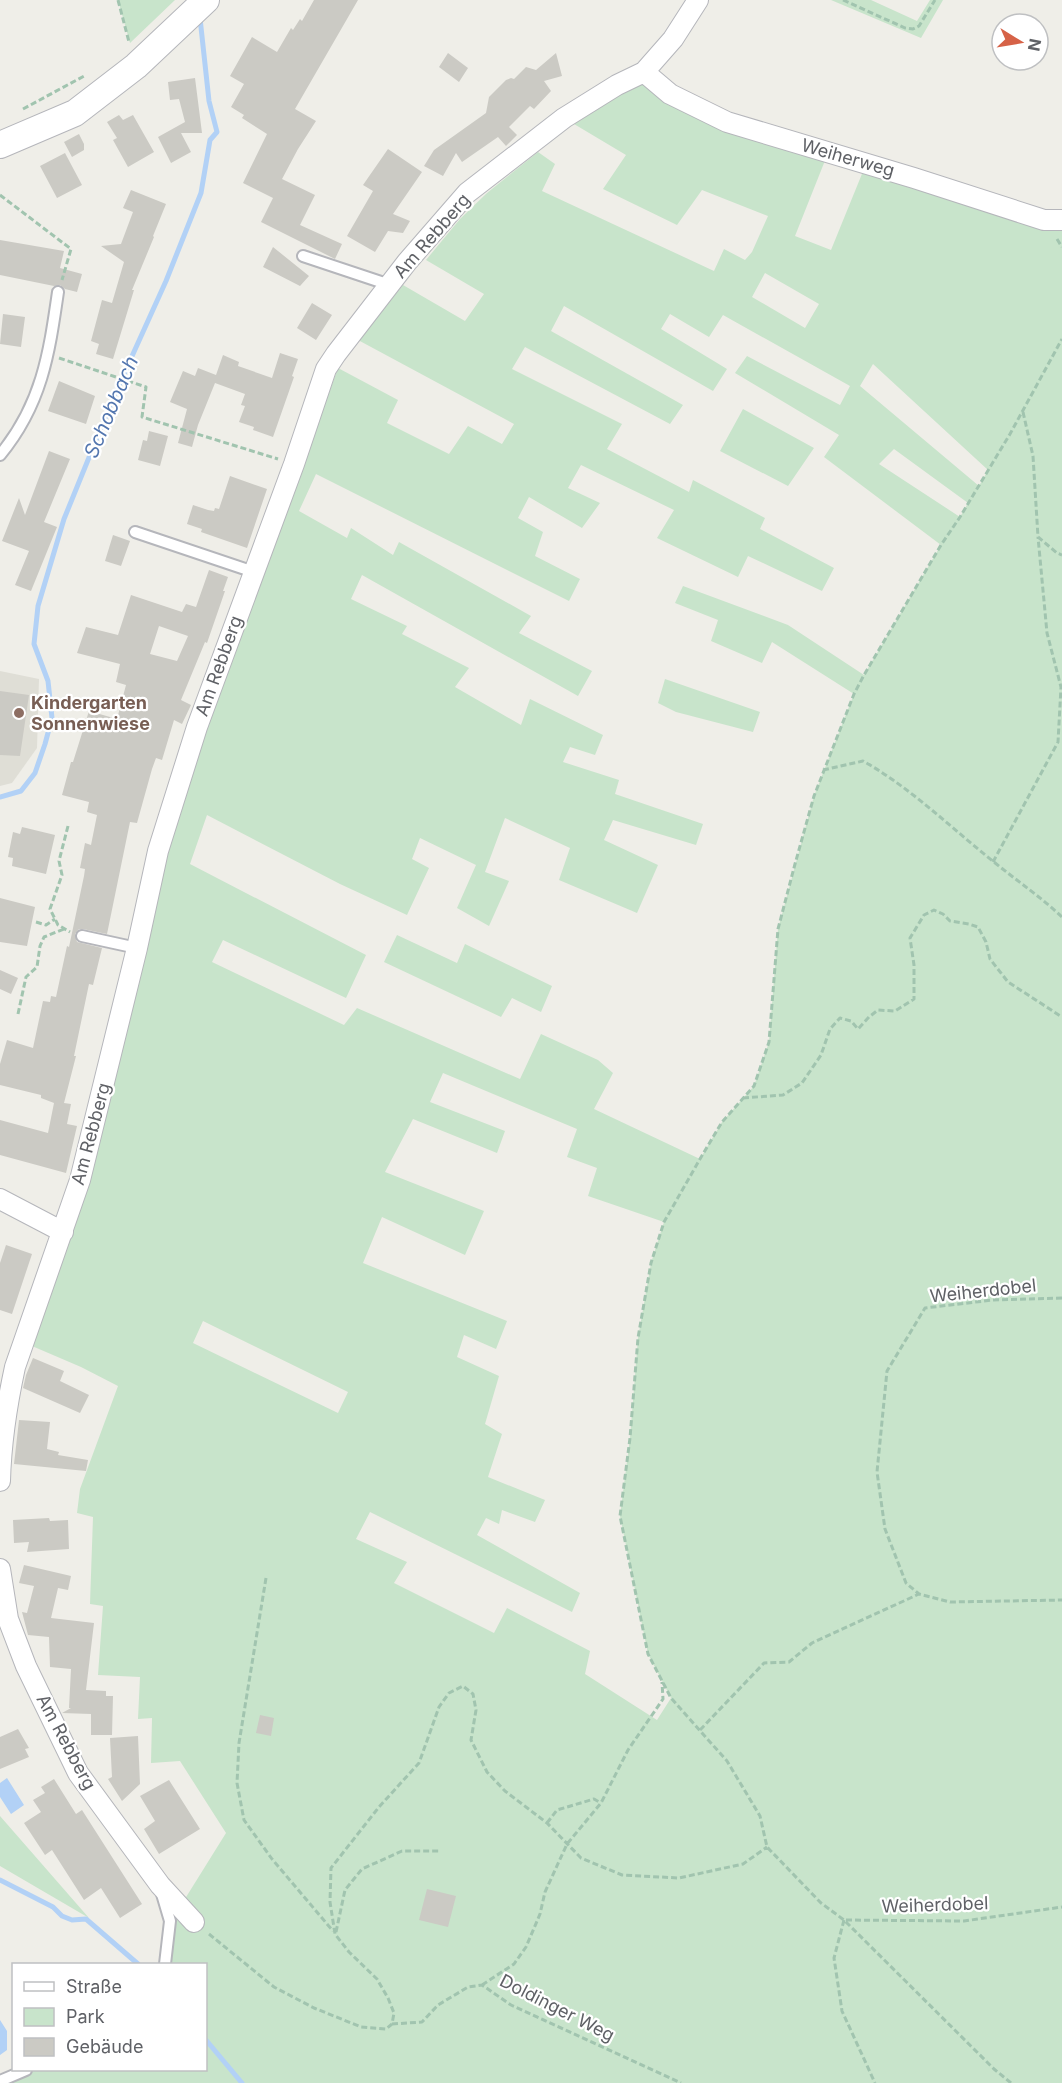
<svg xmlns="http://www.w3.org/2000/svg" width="1062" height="2083" font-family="Inter,sans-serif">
	<rect width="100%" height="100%" fill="#efeee8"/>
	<!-- education -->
	<path fill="#dfded6" d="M0,671L39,679L37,748L12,783L0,786Z"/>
	<!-- green -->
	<path fill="#c8e4cb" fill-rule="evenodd" d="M118,0H175L130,43Z
		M831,0H871L917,21L930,0H943L921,38Z
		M644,72L670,94L828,153L795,236L831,250L866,164L1044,220L1062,210V2083H0L26,2070H206V1964H165L170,1921L160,1885L183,1902L226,1833L180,1761L151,1763L152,1718L138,1719L140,1677L98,1675L103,1606L90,1604L93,1517L77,1513L80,1489L118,1386L81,1367L25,1343L129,976L205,731L338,368L398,400L387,423L449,454L468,426L502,444L514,424L358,340L403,285L465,321L484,294L426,260L460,219L487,193L538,152L555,164L542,191L714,271L724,249L745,260L752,252L768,216L702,190L677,225L603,189L626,155L574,124L625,92ZM765,273L819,304L805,328L752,297ZM564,306L713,391L727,369L661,329L670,314L709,337L723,315L850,386L840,405L747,356L735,373L839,435L824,457L941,545L864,675L788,625L683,586L675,603L718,620L711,641L762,663L772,642L854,694L814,796L778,929L769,1042L754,1086L722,1122L700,1159L594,1109L613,1073L598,1060L541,1034L520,1079L357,1008L344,1025L212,962L223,940L346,998L366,955L190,864L207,815L340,884L407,915L429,868L412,859L420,838L476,865L457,908L489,926L509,881L485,872L505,818L570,848L559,880L637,913L658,865L604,840L613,820L696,845L703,824L615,794L619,780L563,762L570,747L595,755L603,735L530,699L521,725L455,687L469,668L402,634L407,626L351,599L362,575L578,696L592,671L519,633L531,616L399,542L393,555L351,528L347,538L299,511L316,474L569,601L580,579L535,556L543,532L518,518L529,497L582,528L600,503L568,488L581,465L674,510L657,538L738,577L748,556L822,591L834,568L760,529L765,518L693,480L689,492L607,449L622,424L512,369L525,347L670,424L683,405L551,331ZM873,364L988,470L979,486L860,386ZM894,449L968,503L960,517L879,464ZM443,1073L577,1129L567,1157L597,1168L588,1196L664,1222L651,1263L638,1338L630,1438L620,1516L648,1654L671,1698L657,1720L585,1674L590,1651L507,1608L494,1633L394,1583L407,1562L356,1539L370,1512L572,1612L580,1593L477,1535L486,1518L499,1524L502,1510L535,1522L545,1500L488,1477L502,1434L485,1424L499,1376L457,1357L464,1335L496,1349L507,1321L363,1263L382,1217L465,1255L484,1211L385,1172L413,1119L497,1153L505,1131L430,1102ZM203,1321L348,1392L338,1413L193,1343Z
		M743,409L814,448L788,486L720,451Z
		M665,679L760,712L753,732L676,712L658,703Z
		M397,935L457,963L465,944L552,986L541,1012L512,998L501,1017L384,962Z
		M0,1816L89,1918L0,1866Z"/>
	<!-- water -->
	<path fill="#b2d1f6" d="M7,1778L24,1805L11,1814L0,1797V1783Z
		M0,2020L7,2031V2050L0,2055Z"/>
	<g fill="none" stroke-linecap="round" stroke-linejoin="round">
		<!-- stream -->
		<path stroke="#b2d1f6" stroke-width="5" d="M0,797L21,791L35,773L45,744L52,718L48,681L34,644L38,606L64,519L114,396L166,281L201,193L210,140L217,132L209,101L200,18
			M0,1880L53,1907L62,1916L72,1920L86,1919L138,1964
			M206,2040L242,2083"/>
	</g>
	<!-- building -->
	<path fill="#cbcac4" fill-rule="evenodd" d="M314,0H358L295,109L316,121L298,149L282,179L315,195L300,225L342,244L335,259L261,222L273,198L243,183L267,134L242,118L244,115L231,107L244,84L230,76L252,37L277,52L291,28L293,30L300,19L302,21Z
		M448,53L468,68L459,82L439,67Z
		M556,53L562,76L544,81L551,91L534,109L530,106L509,127L517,135L506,146L498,137L462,162L456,153L443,176L424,166L434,150L486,113L489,97L506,80L511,78L514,79L526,67L536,70Z
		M195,78L202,133H181L191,152L171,163L158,137L185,122L179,99L170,100L168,82Z
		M119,115L123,120L133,115L154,152L128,167L113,140L117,138L107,122Z
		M79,134L84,144V150L72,157L64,142Z
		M388,149L422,172L393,214L410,221L403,233L388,231L375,252L347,236L373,191L363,185Z
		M65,153L82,185L57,198L40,166Z
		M131,190L166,204L153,236L154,237L132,290H134L113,359L96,354L99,344L91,341L102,300L112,303L124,262L101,246L121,244L133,212L123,208Z
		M0,240L64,251L60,268L82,274L77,292L65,289L60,285L54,286L0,275Z
		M273,247L309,276L300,286L263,267Z
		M312,303L332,315L316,340L297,328Z
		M3,314L25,317L21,347L0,344Z
		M280,353L298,359L292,376L294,377L273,437L253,430L254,427L239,422L245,406L241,405L245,394L215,383L198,425L192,447L178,443L187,409L170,402L183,371L195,376L198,368L216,375L223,355L239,362L238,366L272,378Z
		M59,381L95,396L86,424L48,411Z
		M149,431L168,436L160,466L138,460L143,440L147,441Z
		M49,451L70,459L44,522L57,527L31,591L15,585L29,551L2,541L19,498L25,515Z
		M230,476L267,489L247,548L201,532L202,529L187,524L193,505L208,510L214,511L215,508L219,509Z
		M113,535L130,541L121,566L105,561Z
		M209,570L228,577L223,591H225L207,643L205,642L181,700L191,705L182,724L174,720L162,760L156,758L152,769L137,823L130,822L107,934L83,929H79L75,934L77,942L102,948L93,985L89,984L74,1056H76L64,1103L71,1104L67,1124L77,1126L66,1173L0,1155V1120L48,1133L54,1103L41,1098V1095L0,1085V1064L7,1040L33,1048L43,1001L50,1002L51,996L56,997L67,946L69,947L84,876L85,869L80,868L85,843L91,845L97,815L87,812L89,802L62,795L71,762H73L89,711L117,719L126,685L116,682L120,664L77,653L86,627L118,635L131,595L182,612L186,604L196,607ZM159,626L188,636L177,661L150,654Z
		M0,691L29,695L20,756L0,755Z
		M22,827L55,835L46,874L12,866L13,858L8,857L13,832L20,834Z
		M0,898L35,907L27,946L0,942Z
		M0,970L18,978L11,994L0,989Z
		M6,1245L32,1254L12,1314L0,1310V1263Z
		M33,1358L64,1371L60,1381L89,1395L80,1413L23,1388L26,1375Z
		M19,1420L50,1422L47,1449L59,1452L58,1455L88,1460L86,1471L14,1464Z
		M49,1518L50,1521L68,1520L69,1549L27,1552L29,1542L14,1543L13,1520Z
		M24,1565L71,1576L68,1590L58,1588L51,1618L94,1623L86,1690L106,1691V1696H113L112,1735H91V1714L62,1713L71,1708H69L71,1669L50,1667L49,1637L28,1635L22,1612L27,1613L34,1586L19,1583Z
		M260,1715L274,1718L271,1736L256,1733Z
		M18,1729L29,1748L25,1749L29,1757L0,1769V1737Z
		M138,1736L140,1784L122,1801L108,1779L112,1777L110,1738Z
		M54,1779L76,1814L82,1810L142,1904L120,1918L101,1888L84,1900L52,1850L45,1855L24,1823L41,1812L33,1800L45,1793L41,1787Z
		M169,1780L200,1829L159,1854L144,1829L155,1821L140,1796Z
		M427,1889L456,1896L448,1927L419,1920Z"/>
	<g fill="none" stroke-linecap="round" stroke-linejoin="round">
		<defs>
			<path id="service" d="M303,256L390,285
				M0,455C42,404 49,354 58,292
				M135,532L254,572
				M82,936L137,948
				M162,1894L170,1921L165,1964
				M0,2081L26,2070"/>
			<path id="minor" d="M644,72L670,94L727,122L914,178L1044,220H1062
				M0,1199L63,1232
				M0,1481C1,1442 7,1404 15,1367L80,1180L137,948L158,851L197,727L294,464L326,369L336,354L407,262L467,193L564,118L617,85L644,72L673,39L698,0
				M0,1569L8,1619L26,1666L78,1773L160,1885L194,1922"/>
			<path id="tertiary" d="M0,145L75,113L136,66L206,0"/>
		</defs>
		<!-- service casing -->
		<use href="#service" stroke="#b5b6bb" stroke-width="14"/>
		<!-- minor casing -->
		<use href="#minor" stroke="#b5b6bb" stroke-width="22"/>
		<!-- tertiary casing -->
		<use href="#tertiary" stroke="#b5b6bb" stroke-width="28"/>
		<!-- path -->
		<path stroke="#a1c4af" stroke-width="3" stroke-dasharray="6 3" stroke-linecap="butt" d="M118,0L129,42
			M843,0L905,28L913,29L919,26L935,0
			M23,109L86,75
			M0,195L71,249L62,280
			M1057,239L1062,247
			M59,358L146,387L142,417L278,459
			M1023,412L1033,456L1038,537L1057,553L1062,555
			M823,770L863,761C911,788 950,827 994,862C1017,881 1041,897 1062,917
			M68,826L59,861L62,875L50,909L58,925L70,932
			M993,862L1058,742L1061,687L1047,633L1038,537
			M36,922L46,925L55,919
			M18,1014L26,977L37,967L40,946L44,937L64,929
			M743,1098L783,1095L802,1083L821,1055L830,1029L840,1018L851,1021L858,1029L869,1017L878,1010L895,1011L914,999V965L910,938L924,915L934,910L943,914L950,921L969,924L978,927L986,942L990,959L1008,982L1062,1017
			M1062,1298L993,1300L925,1308L887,1371L877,1472L885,1529L906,1583L919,1594L950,1602L1062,1600
			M266,1578L239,1743L237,1783L244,1820L272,1859L333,1931
			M700,1730L764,1663L789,1662L812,1643L919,1594
			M547,1823L557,1810L594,1799L601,1803
			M844,1920L834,1958L842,2011L875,2083
			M846,1920L964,1921L1062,1907
			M336,1932L345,1890L362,1869L402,1851H441
			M209,1934L274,1987L314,2008L361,2027L386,2029L392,2024L394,2013L388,1998L377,1979L349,1952L335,1934L330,1902L331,1868L379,1807L419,1763L439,1707L449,1693L463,1686L473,1694L476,1710L471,1740L487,1772L505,1791L547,1823L581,1858L622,1875L679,1878L743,1864L767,1847
			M482,1985L514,1964L526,1947L540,1914L545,1892L567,1844L601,1803L628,1750L663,1699L662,1682
			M392,2024L422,2022L438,2005L468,1987L482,1985L511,2005L681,2083
			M1011,2083L994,2069L844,1920L821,1903L767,1847L760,1816L727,1761L671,1698L648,1654L620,1516L630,1438L638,1338L651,1263L664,1222L700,1159L722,1122L754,1086L769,1042L778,929L795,864L814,796L854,694L864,675L941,545L960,517L1010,434L1062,339"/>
		<!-- service -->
		<use href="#service" stroke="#fff" stroke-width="10"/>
		<!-- minor -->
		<use href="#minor" stroke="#fff" stroke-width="20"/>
		<!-- tertiary -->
		<use href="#tertiary" stroke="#fff" stroke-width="26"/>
	</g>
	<!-- markers -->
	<circle fill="#8d6e63" stroke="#fff" stroke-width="2" cx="19" cy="713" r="6"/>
	<g text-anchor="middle" stroke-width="4.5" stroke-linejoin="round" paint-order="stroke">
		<!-- street labels -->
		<g font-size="18" fill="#5f6166" stroke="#fff">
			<text transform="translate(848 158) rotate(16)" y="6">Weiherweg</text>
			<text transform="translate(432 236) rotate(-49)" y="6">Am Rebberg</text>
			<text transform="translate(219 666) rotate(-70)" y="6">Am Rebberg</text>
			<text transform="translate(91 1134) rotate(-75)" y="6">Am Rebberg</text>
			<text transform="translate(983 1291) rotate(-6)" y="6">Weiherdobel</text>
			<text transform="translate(66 1742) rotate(62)" y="6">Am Rebberg</text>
			<text transform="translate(935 1905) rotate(-2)" y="6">Weiherdobel</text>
			<text transform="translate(557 2008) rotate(27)" y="6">Doldinger Weg</text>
		</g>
		<!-- education labels -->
		<g font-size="18" font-weight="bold" fill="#785e54" stroke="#fff" text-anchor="start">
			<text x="31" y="709">Kindergarten<tspan x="31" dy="21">Sonnenwiese</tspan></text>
		</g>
		<!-- water labels -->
		<g font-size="20" font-style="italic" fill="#5376af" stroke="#fff">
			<text transform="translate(111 407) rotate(-67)" y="7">Schobbach</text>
		</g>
	</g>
	<!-- legend -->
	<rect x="12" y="1963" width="195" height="108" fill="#ffffff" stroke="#bfc0c2" stroke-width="1.5"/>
	<rect x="24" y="1982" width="30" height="9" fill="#ffffff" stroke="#bfc0c2" stroke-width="1.5"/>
	<text x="66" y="1993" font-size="18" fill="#5f6166">Straße</text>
	<rect x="24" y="2008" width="30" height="18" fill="#c8e4cb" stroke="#bfc0c2" stroke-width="1.5"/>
	<text x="66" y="2023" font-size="18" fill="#5f6166">Park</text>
	<rect x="24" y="2038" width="30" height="18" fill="#cbcac4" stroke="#bfc0c2" stroke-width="1.5"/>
	<text x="66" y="2053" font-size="18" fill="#5f6166">Gebäude</text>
	<!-- north arrow -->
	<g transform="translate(1020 42) rotate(101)"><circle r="28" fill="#ffffff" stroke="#bfc0c2" stroke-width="1.5"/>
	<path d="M0-4.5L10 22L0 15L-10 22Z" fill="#d66247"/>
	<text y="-9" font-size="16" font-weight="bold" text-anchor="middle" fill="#5f6166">N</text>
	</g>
</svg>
